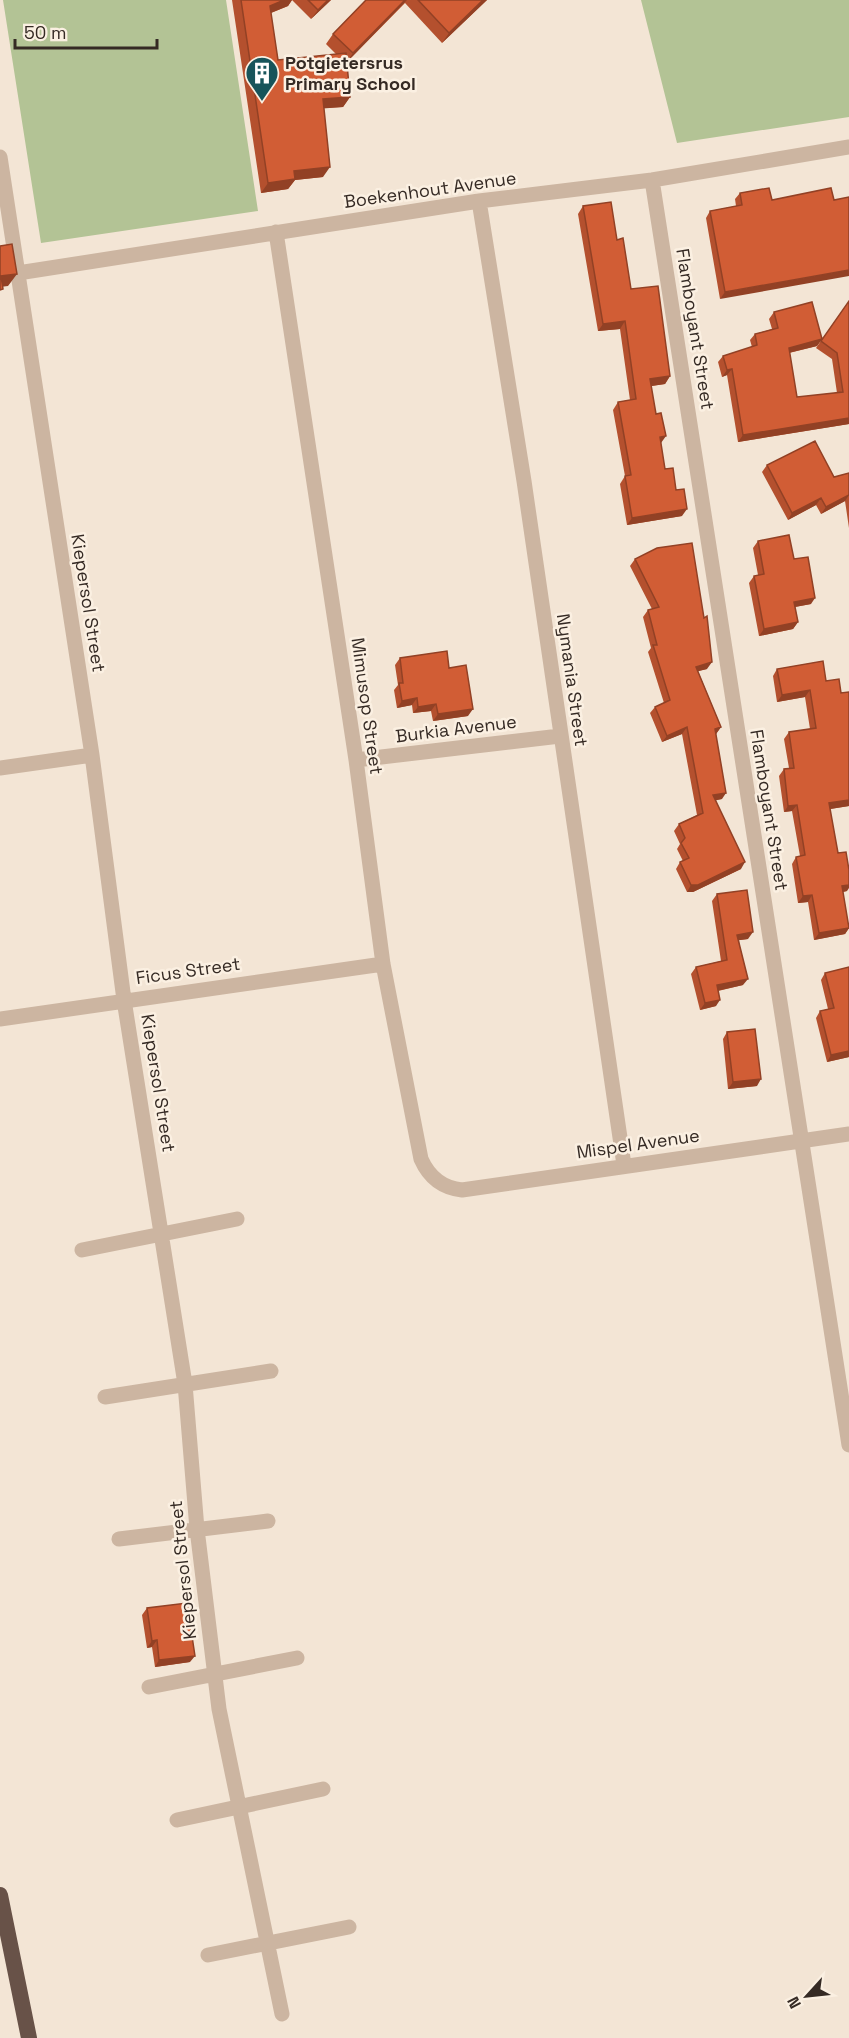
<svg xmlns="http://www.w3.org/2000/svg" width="849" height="2038" font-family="'Space Grotesk',sans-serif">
	<rect width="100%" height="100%" fill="#f3e5d5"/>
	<!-- park -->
	<path fill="#b3c395" d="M3,0H226L258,211L41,243Z
		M641,0H849V117L677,143Z"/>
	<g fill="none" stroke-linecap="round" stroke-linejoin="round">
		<!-- minor -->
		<path stroke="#ccb5a1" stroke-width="15" d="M0,157L92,755L124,1000L185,1384L197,1529L219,1709L282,2014
			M652,180L849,1445
			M479,201L524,481L624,1165
			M276,232L356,760L383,964L421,1159C429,1177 443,1188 462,1190L849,1134
			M18,273L479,201L652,180L849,147
			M356,760L560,736
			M0,768L92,755
			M0,1019L383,964
			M82,1250L237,1219
			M105,1397L271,1371
			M119,1539L268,1521
			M149,1687L297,1658
			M177,1820L323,1789
			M208,1955L349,1927"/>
		<!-- trunk -->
		<path stroke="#685248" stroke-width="16" d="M0,1895L29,2038"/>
	</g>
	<!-- wall -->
	<path fill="#b4502e" d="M232,0H331L311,19L292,0L288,6L271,13L278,60L336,54L326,44L333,34L366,0H487L442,43L405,3L347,62L350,97L343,107L324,108L323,177L295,180L288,189L261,193Z
		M740,193L772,200H834L720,299L706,218L710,211L736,206L735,199Z
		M583,206L617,240L631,289L670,376L665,384L651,386L665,469L676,490L682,516L627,525L620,484L625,476L613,410L618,402L630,400L620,329L598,331L578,214Z
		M849,301V424L738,442L727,375L722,377L718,362L723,356L752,347L750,340L755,334L772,329L769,319L774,312L822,339L817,346L789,353L797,397L837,393L832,359L816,348Z
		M767,465L834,477L849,473V528L845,501L821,514L816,505L788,520L762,472Z
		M758,541L794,559L811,604L795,607L798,622L793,629L759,636L749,583L754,576L758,575L753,548Z
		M635,559L707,669L698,671L721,727L716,734L722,799L715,800L741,869L693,892H687L676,869L680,862L683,861L677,849L680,844L674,831L679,824L697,815L682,734L662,742L650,713L655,707L664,703L648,652L651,648L643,617L648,610L652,609L630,566Z
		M400,658L449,668L468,716L433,721L431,711L413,713L412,705L397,708L394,690L398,685L395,665Z
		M777,669L826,681L841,693L849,692V806L830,809L838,853L847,891L843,892L849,928L845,934L814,940L808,902L798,903L792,864L796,857L800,856L792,811L784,812L779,776L784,769L789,768L784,739L789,732L810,729L805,697L777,702L773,676Z
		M717,894L748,939L739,940L743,985L718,991L716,1006L700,1010L691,974L696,967L721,961L712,901Z
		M825,973L849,1057L827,1062L816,1018L820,1011L828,1009L821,980Z
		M727,1032L757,1086L728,1089L723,1039Z
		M147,1608L190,1662L155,1667L152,1647L147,1648L142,1615Z"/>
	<!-- shaded-wall -->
	<path fill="#924125" d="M284,0H292L288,6L263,16L270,6Z
		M328,0H331L311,19L318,10Z
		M405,0H407L346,63L353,53Z
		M483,0H487L442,43L449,33Z
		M350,97L343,107L316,109L323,99Z
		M330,167L323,177L295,180L288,189L261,193L268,183L294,171Z
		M849,270V276L720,299L725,292Z
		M17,274L8,286L0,287L1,276Z
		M625,321L620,329L598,331L603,324Z
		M822,339L817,346L784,354L789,348Z
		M732,369L727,375L722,377L727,370Z
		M670,376L665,384L645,387L650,379Z
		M849,418V424L738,442L743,435Z
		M666,436L661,443L660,437Z
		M849,495L845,501L821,514L826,507Z
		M821,498L816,505L788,520L792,513Z
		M687,509L682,516L627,525L632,518Z
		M815,598L811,604L789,608L794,602Z
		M798,622L793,629L759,636L764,629Z
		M712,662L707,669L691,673L696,667Z
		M810,690L805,697L777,702L782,695Z
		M417,698L412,705L397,708L402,701Z
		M436,704L431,711L413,713L418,707Z
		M473,709L468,716L433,721L438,714Z
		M687,727L682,734L662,742L667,736Z
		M721,727L716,734L710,736L715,729Z
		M726,793L722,799L708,802L713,795Z
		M849,800V806L824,810L829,803Z
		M797,805L792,811L784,812L788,806Z
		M745,862L741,869L693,892H687L691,885Z
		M849,885V888L847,891L837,893L842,886Z
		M812,895L808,902L798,903L803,896Z
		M849,928L845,934L814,940L819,933Z
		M753,932L748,939L733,941L737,935Z
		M748,979L743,985L712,992L717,985Z
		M720,1000L716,1006L700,1010L705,1003Z
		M849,1051V1057L827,1062L831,1055Z
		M761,1079L757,1086L728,1089L733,1082Z
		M157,1640L152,1647L147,1648L152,1641Z
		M195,1656L190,1662L155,1667L159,1660Z"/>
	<!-- building -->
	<path fill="#d15d35" stroke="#924125" stroke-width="1.5" d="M241,0H284L270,6L278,60L346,53L350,97L323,99L330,167L294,171L295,179L268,183Z
		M308,0H328L318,10Z
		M366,0H405L353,53L333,34Z
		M418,0H483L449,33Z
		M769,188L772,200L831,188L834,200L849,197V270L725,292L710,211L742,205L740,193Z
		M611,202L617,240L623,238L631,289L658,286L670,376L650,379L656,414L661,413L666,436L660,437L665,469L673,468L676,490L684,489L687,509L632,518L625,476L631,475L618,402L636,399L625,321L603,324L583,206Z
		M12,244L17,274L1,276L3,289L0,290V246Z
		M849,301V418L743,435L732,369L727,370L723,356L757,345L755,334L778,328L774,312L812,302L822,339L789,348L797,397L843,392L837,353L821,341Z
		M815,441L834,477L849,473V495L826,507L821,498L792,513L767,465Z
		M789,535L794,559L808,557L815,598L794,602L798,622L764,629L754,576L764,574L758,541Z
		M692,543L704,618L707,616L712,662L696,667L721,727L715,729L726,793L713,795L745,862L698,885H691L680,862L689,858L681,843L685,838L679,824L703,813L687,727L667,736L655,707L670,700L653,645H657L648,610L659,607L635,559L657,548Z
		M447,651L449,668L466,665L473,709L438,714L436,704L418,707L417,698L402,701L399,683H403L400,658Z
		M823,661L826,681L839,679L841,693L849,692V800L829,803L838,853L846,852L849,870V885L842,886L849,928L819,933L812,895L803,896L796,857L805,855L797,805L788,806L784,769L794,768L789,732L816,728L810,690L782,695L777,669Z
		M747,890L753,932L737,935L748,979L717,985L720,1000L705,1003L696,967L727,960L717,894Z
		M849,967V1051L831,1055L820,1011L834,1008L825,973Z
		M755,1029L761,1079L733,1082L727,1032Z
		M187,1603L195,1656L159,1660L157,1640L152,1641L147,1608Z"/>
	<!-- icons -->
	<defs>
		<symbol id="building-pin" viewBox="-11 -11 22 30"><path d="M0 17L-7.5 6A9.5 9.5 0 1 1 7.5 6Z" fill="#17545a" stroke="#fbf0e2"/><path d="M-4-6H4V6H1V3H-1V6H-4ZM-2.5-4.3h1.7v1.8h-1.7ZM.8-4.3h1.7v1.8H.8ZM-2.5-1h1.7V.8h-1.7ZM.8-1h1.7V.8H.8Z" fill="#fff"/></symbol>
	</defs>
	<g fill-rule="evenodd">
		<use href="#building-pin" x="243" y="54" width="38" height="52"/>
	</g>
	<g text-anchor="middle" stroke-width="5" stroke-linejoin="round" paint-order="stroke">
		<!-- poi labels -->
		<g font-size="18" font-weight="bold" fill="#352a24" stroke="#fbf0e2" text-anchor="start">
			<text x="285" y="69">Potgietersrus<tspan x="285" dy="21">Primary School</tspan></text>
		</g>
		<!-- street labels -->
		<g font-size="18" fill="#352a24" stroke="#fbf0e2">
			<text transform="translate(430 190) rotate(-8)" y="6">Boekenhout Avenue</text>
			<text transform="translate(695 329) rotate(81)" y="6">Flamboyant Street</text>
			<text transform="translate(88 603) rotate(81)" y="6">Kiepersol Street</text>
			<text transform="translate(572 680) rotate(82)" y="6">Nymania Street</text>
			<text transform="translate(367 706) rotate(82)" y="6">Mimusop Street</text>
			<text transform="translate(456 729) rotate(-7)" y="6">Burkia Avenue</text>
			<text transform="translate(769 810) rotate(81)" y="6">Flamboyant Street</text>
			<text transform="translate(188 971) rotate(-8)" y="6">Ficus Street</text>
			<text transform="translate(158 1083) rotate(81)" y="6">Kiepersol Street</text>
			<text transform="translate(638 1144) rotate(-8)" y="6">Mispel Avenue</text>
			<text transform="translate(183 1570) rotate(-96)" y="6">Kiepersol Street</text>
		</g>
	</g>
	<!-- north arrow -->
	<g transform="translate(807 1996) rotate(243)" stroke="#fbf0e2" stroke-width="4.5" paint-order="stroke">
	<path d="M0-4.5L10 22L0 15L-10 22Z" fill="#352a24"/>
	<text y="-9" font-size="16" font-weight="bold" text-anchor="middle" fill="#352a24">N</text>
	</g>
	<!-- scale -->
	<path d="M15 39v9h142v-9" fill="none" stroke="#352a24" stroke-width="3"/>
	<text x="24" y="39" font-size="18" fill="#352a24" stroke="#fbf0e2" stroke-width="4.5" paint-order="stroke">50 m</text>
</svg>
